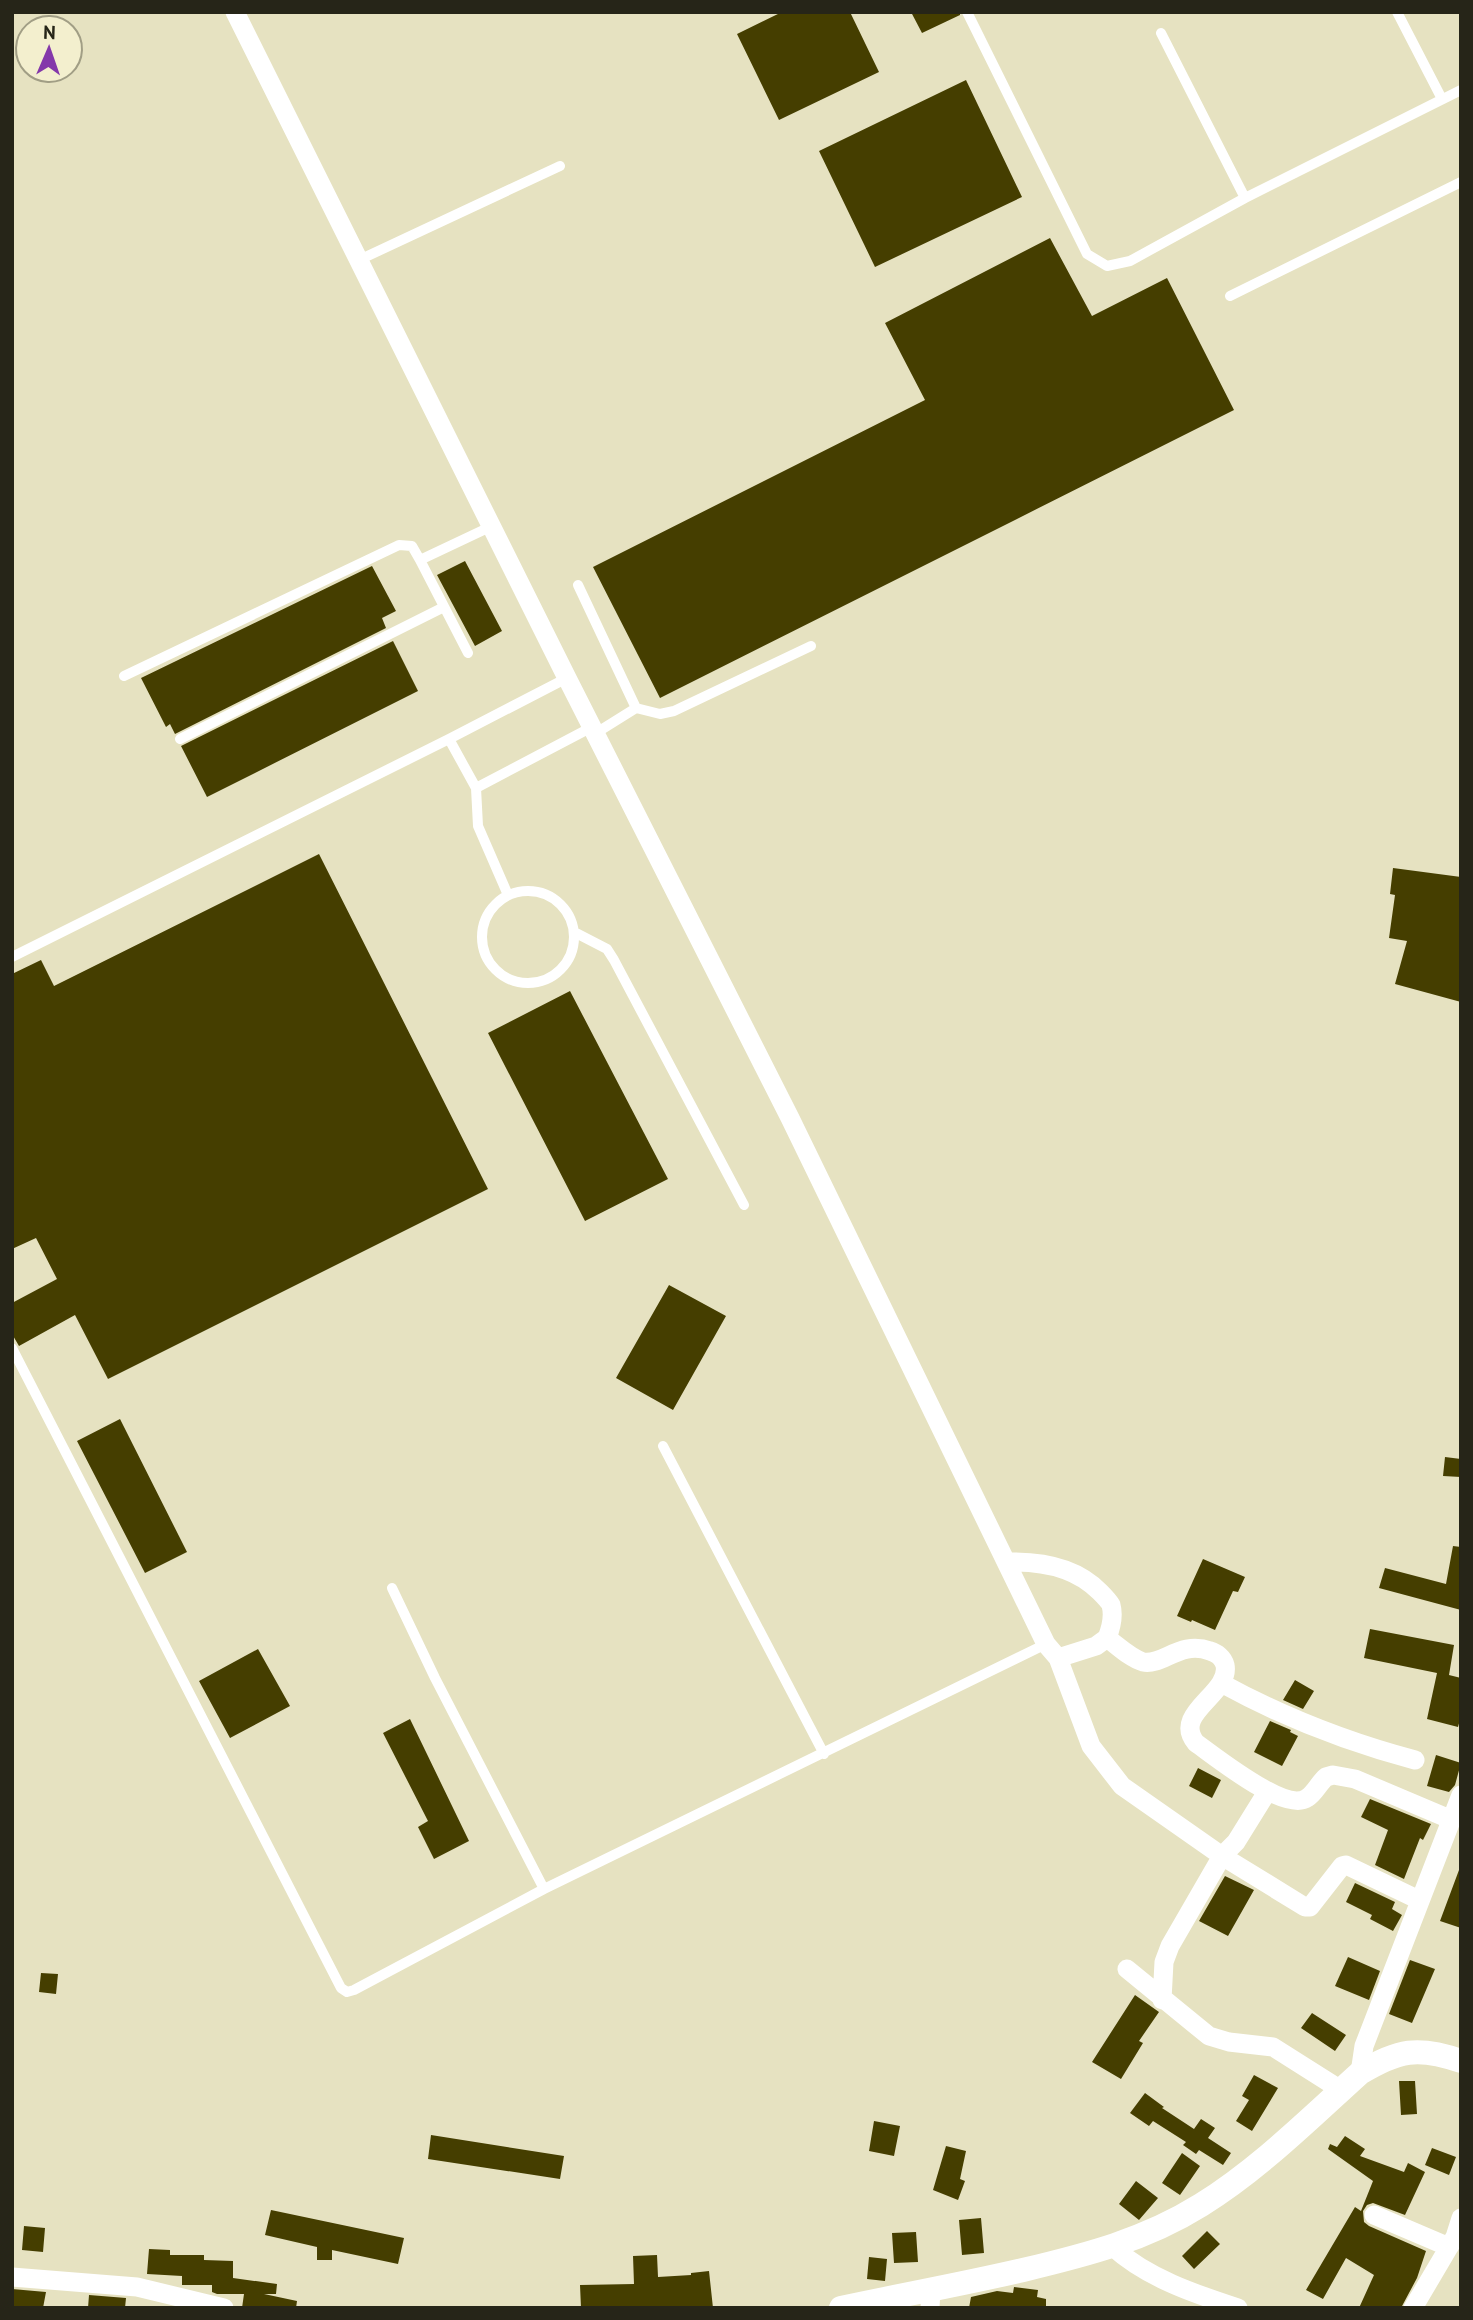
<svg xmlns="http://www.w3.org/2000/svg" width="1473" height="2320" font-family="'PT Sans',sans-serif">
	<rect width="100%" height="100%" fill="#e6e2c1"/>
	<!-- building -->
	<path fill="#453e00" d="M782,12H850L879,72L779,120L737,34Z
		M911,12H960V15L922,33Z
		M966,80L1022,197L875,267L819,151Z
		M1050,238L1092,316L1167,278L1234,410L660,698L593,567L925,400L885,323Z
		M465,561L502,631L475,646L437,575Z
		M372,566L396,611L382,618L386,628L175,734L170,724L166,727L141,678Z
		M393,641L418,691L207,797L181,746Z
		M319,854L488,1189L108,1379L75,1315L19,1346L12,1334V1303L57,1279L36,1238L12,1249V974L41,960L54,986Z
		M1393,868L1461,877V1002L1395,984L1407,941L1389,938L1395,895L1390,894Z
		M570,991L668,1179L585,1221L488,1033Z
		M669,1285L726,1316L673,1410L616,1378Z
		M120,1419L187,1552L145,1573L77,1441Z
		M1445,1457L1461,1459V1477L1443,1476Z
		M1453,1546L1461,1547V1610L1379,1588L1385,1568L1446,1584Z
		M1203,1559L1245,1577L1238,1592L1233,1591L1215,1630L1192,1620L1191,1622L1177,1616Z
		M1370,1629L1454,1645L1449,1675L1445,1674L1461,1678V1716L1458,1727L1427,1719L1437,1673L1364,1658Z
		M258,1649L290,1706L230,1738L199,1681Z
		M1295,1680L1314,1691L1303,1709L1283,1700Z
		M410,1719L469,1841L434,1859L418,1827L428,1821L383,1733Z
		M1270,1721L1291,1730L1290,1732L1298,1736L1282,1766L1254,1752Z
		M1436,1755L1461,1763L1455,1785L1449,1792L1427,1786Z
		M1198,1768L1221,1780L1212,1798L1189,1786Z
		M1370,1799L1431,1824L1423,1840L1420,1838L1404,1879L1375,1865L1388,1830L1361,1817Z
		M1459,1870H1461V1928L1440,1921Z
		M1225,1876L1254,1890L1228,1936L1199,1921Z
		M1355,1883L1395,1902L1392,1909L1402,1915L1393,1931L1370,1919L1372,1915L1346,1902Z
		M1348,1957L1380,1971L1369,2000L1335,1986Z
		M1410,1960L1435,1969L1412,2023L1389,2014Z
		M41,1973L58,1974L56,1994L39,1992Z
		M1135,1995L1159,2012L1139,2041L1143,2043L1121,2079L1092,2062Z
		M1312,2013L1346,2035L1335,2051L1301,2028Z
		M1254,2075L1278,2088L1252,2131L1236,2121L1249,2100L1242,2096Z
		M1399,2081H1415L1417,2114L1401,2115Z
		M1145,2093L1164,2107L1162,2108L1194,2129L1201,2119L1215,2128L1208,2138L1231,2153L1223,2165L1199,2150L1196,2154L1183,2145L1186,2142L1153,2121L1149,2126L1130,2113Z
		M874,2121L900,2126L894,2156L869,2151Z
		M431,2135L564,2156L560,2179L428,2159Z
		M1345,2136L1365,2149L1360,2156L1404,2172L1408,2163L1425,2172L1405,2215L1373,2203L1367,2205L1363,2211L1364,2222L1369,2226L1426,2251L1417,2278L1401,2308H1359L1374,2275L1346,2258L1323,2299L1306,2290L1355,2207L1361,2211L1373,2181L1328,2149L1330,2144L1337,2147Z
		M946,2146L966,2151L960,2179L965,2181L958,2200L933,2190Z
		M1432,2148L1456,2157L1449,2175L1425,2165Z
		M1182,2153L1200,2166L1180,2195L1162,2183Z
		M1136,2181L1158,2198L1139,2220L1119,2204Z
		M271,2210L404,2238L398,2264L332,2250V2260H317V2247L265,2235Z
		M981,2218L984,2253L962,2255L959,2220Z
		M24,2226L45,2228L43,2252L22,2250Z
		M1207,2231L1220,2244L1194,2269L1182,2256Z
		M916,2232L918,2262L894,2263L892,2233Z
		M149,2249L170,2250V2255H204V2260L233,2261V2278L277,2284L276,2294H264L297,2301L296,2308H242L244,2294H217L212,2292V2285H182V2276L147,2274Z
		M657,2255L658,2277L691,2275V2273L709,2271L713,2308H581L580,2285L634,2284L633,2256Z
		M869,2257L887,2259L885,2281L867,2279Z
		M1014,2287L1038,2290L1037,2297L1046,2299V2308H969L971,2297L997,2291L1013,2293Z
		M12,2289L46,2292L43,2308H12Z
		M89,2295L126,2298L125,2308H88Z"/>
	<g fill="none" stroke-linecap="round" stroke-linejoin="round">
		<!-- service -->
		<path stroke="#fff" stroke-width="10" d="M967,12L1087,254L1107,266L1130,261L1245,198L1461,90
			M1397,12L1442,99
			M1161,33L1245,198
			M359,260L560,166
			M1230,296L1461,182
			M420,560L468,653
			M578,585L636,708
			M124,676L399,545L412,546L420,560L492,526
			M596,733L636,708L660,714L674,711L811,646
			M180,739L444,607
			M449,739L476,788L478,826L508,895
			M476,788L592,727
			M482 937a46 46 0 1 1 92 0a46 46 0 1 1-92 0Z
			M576,933L607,949L614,960L744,1205
			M12,957L449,739L567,678
			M12,1348L341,1988L347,1992L354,1990L544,1889L1046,1644
			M663,1446L824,1754
			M392,1588L435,1678L544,1889"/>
		<!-- minor -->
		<path stroke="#fff" stroke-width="19" d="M235,12L567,678L790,1118L1046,1644L1058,1658L1091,1746L1122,1786L1222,1856L1305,1907H1310L1342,1866L1346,1865L1419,1900
			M1007,1562C1040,1561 1076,1567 1100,1592C1104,1596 1109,1601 1111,1605C1114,1616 1111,1628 1107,1638L1096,1646L1058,1658
			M1107,1638C1118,1646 1130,1658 1143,1662C1163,1666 1180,1640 1210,1651C1217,1653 1223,1658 1225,1665C1231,1694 1171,1713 1196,1743C1216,1757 1285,1813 1307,1798C1315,1793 1319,1783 1326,1777L1333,1775L1355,1779L1452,1820
			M1221,1683C1283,1717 1347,1742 1415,1760
			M1127,1969L1209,2036L1229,2042L1273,2047L1341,2090
			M1162,2000L1164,1962L1170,1946L1222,1856L1236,1842L1267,1792
			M1360,2073L1364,2046L1461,1795
			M1374,2215L1449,2247L1455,2237L1461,2218
			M1113,2247C1147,2278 1195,2294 1238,2308
			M12,2277L137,2287L224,2308
			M930,2308L931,2289
			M1413,2308L1449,2247"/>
		<!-- tertiary -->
		<path stroke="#fff" stroke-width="24" d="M841,2308C902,2295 963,2284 1023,2270C1086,2255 1145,2240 1201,2205C1259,2169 1309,2119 1360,2073C1398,2050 1418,2046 1461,2061"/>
	</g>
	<!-- border -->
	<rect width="1473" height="2320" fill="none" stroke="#262518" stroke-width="28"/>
	<!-- north arrow -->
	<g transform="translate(49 49) rotate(2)"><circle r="33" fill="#f3efce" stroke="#a19e85" stroke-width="2"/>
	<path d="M0-5L12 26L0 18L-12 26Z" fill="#8438aa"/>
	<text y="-10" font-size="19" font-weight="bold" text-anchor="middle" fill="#262518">N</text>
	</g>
</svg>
